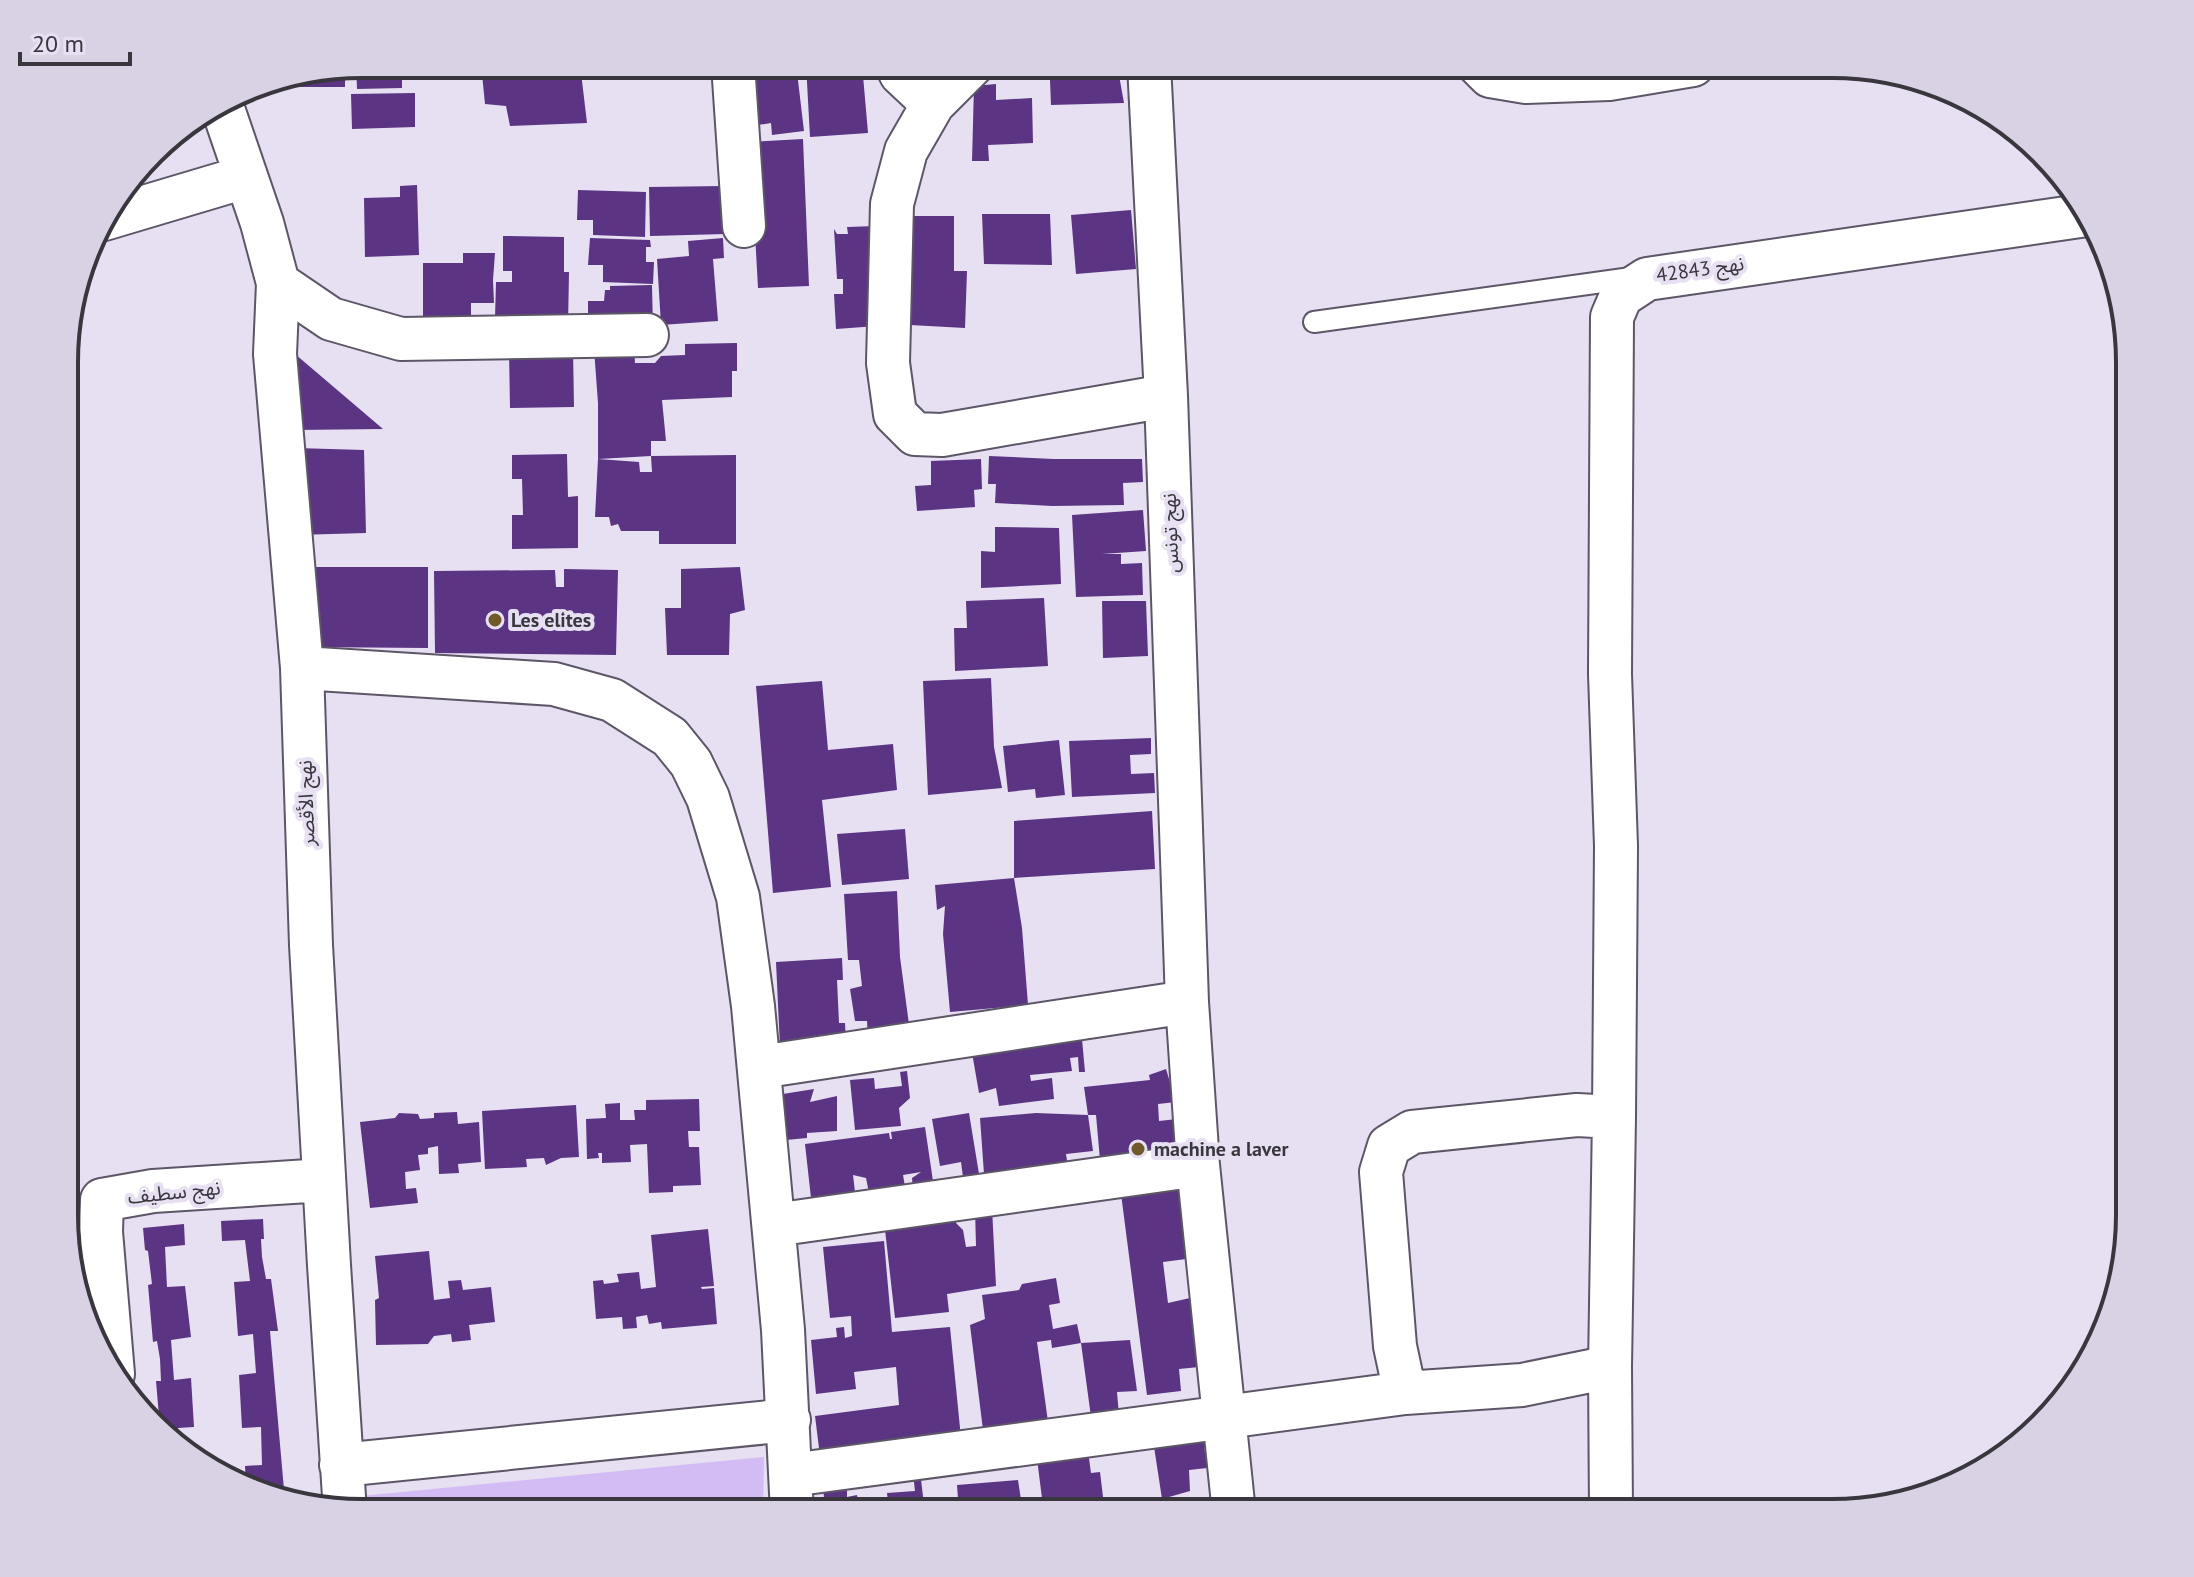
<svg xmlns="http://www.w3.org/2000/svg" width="2194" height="1577" font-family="'PT Sans','Noto Sans Arabic',sans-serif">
	<rect width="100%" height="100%" fill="#e7dff2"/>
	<!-- green -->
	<path fill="#d3bbf4" d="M764,1457L763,1513L362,1512L361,1496Z"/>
	<!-- building -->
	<path fill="#5b3484" d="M362,64H402V88L357,89L356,65Z
		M481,64H580L587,123L510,126L506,106L485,104Z
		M806,64H862L868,133L810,137Z
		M1056,64H1117L1124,103L1051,105L1050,80L1057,79Z
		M345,67V87H291V78Z
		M797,72L804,131L772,135L771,123L758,125L742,77Z
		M996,84V100L1032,98L1033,143L988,145L989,161H972L974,86Z
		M415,93V127L352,129L351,94Z
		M803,139L809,286L758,288L750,142Z
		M417,185L419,255L365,257L364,198L400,197V186Z
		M725,186L726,234L650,236L649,187Z
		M578,190L646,192L645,237L593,235V220H577Z
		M1131,210L1136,269L1076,274L1071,215Z
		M982,214H1050L1052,265L984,264Z
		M901,216H954V271H967L965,328L910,325L913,269L901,271Z
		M876,226L891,325L836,329L834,294H843V279H837L834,229L837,234H848L847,227Z
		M503,236L564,237V272H569L568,326L495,318L496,282H512V271H503Z
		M590,238L650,240L651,247H646V262H654L653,284L603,282V265H588Z
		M723,238L724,258L713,259L718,321L661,325L657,259L689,256L688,241Z
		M463,253H495L493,280L494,303H471V316H423V263H463Z
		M652,285L653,329L588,330V301H604L605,290H610V286Z
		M737,343V371H732V397L662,400L666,441H651V456L598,459V403L594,349L634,346L635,363H655L661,356L685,355V344Z
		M573,349L574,407L510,408L509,350Z
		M295,354L383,429L295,430Z
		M296,448L364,450L366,533L296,535Z
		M567,454L568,497L578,496V548L512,549V515H523L522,479H512V455Z
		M736,455V544H659V531H621L618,524L611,526L609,517H595L598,459L639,462L640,472H652L651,456Z
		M989,456L1054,459H1142L1143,482L1123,483L1124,505L1052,506L995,503L996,484H988Z
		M981,459L982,489L974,490L975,507L917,511L915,486L931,485V461Z
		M1143,510L1146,551L1102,554H1121V564L1142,563L1143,595L1076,597L1072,515Z
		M995,527L1059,528L1061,584L981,588V551L995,552Z
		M308,567H428V648L308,647Z
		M740,567L745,610L730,614L729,655H667L665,608H681V569Z
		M564,569L618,570L616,655L435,653L434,571L555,570L556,587H564Z
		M1044,598L1048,666L955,671L954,628H967L966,601Z
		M1102,601H1146L1148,656L1103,658Z
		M991,678L994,747L1002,788L928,795L923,681Z
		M822,681L828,750L893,744L897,790L822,800L831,887L773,893L756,686Z
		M1151,738V754L1130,755L1131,774L1154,773L1155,793L1072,797L1069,741Z
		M1059,740L1065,795L1036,798L1035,789L1008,792L1003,746Z
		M1152,811L1155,869L1014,878V821Z
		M905,829L909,879L842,885L837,834Z
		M1014,878L1022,928L1028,1005L950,1012L943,934L945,906L937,910L935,885Z
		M897,891L900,957L910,1032L868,1037L867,1021H855L850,989L862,986L859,960H848L844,894Z
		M842,958L843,980H837L839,1023H845L846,1044L780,1047L776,962Z
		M1082,1039L1085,1072H1079L1078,1057L1070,1058L1072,1071L1030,1075L1031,1081L1052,1078L1054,1099L999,1106L996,1088L979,1093L971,1047Z
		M1166,1069L1176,1102L1158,1104L1159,1121L1177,1119L1180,1153L1100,1160L1096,1115H1088L1084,1087L1150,1080L1149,1075Z
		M907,1071L910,1098L899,1108L901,1126L855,1130L850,1080L874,1078L875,1089L902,1086L900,1072Z
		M814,1089L810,1102L837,1096V1131L807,1133V1138L786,1140L783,1094Z
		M699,1099L700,1131H688L689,1147H699L701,1185L673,1186V1192L649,1193L647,1144L630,1145L631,1162L602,1163V1153H598L599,1158L587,1159L586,1119L606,1118L605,1104L620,1103V1120H635L634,1110H646V1100Z
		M576,1105L579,1157L561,1158L546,1165L544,1158L526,1159L527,1167L485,1169L482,1111Z
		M457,1112L458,1124L479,1122L481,1162L458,1164L459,1173L439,1174L438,1146L428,1148V1154L418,1155L420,1170L405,1172L406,1189L416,1188L418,1203L370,1208L360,1122L395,1118L399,1113L418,1114L420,1119L434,1118V1113Z
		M969,1113L979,1174L963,1177L961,1162L940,1166L932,1119Z
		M1036,1113L1088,1115L1093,1151L1066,1154L1068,1167L984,1174L980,1118Z
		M925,1127L934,1188L913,1191L912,1178L921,1172L903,1175L906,1192L870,1198L866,1178L853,1175L855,1192L811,1198L805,1144L889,1133L890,1139H892L891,1132Z
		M1183,1179L1189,1235L1183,1236L1186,1259L1163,1262L1168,1303L1190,1298L1199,1367L1179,1369L1181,1391L1147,1395L1120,1186Z
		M992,1208L996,1286L947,1294L949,1312L895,1318L884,1221L955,1214L956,1223L963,1230L966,1247L976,1246L975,1209Z
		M263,1219L264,1239H261L262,1257L266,1279H271L278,1331H270L285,1501L266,1497L246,1486L245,1466L262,1465L261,1427L242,1428L239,1375L256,1373L253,1334L238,1336L234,1282L250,1281L245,1240L222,1241L221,1221Z
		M184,1224L185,1245L165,1247L167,1287L185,1286L191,1337L171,1340L174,1380L191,1378L194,1427L178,1428L181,1451L165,1433V1431L160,1428L156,1381H161L160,1359L157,1341L153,1342L148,1285L152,1284L148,1251L145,1250L143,1228Z
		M708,1229L714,1286L701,1287L702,1289L714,1288L717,1324L662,1329L661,1322L649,1324L647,1315L636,1317L637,1328L623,1329L622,1317L596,1319L593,1281L603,1280L604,1284L619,1282L617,1274L639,1272L641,1289L656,1287L651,1235Z
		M884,1241L892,1332L950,1327L961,1438L820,1456L815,1416L899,1405L896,1367L854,1372L856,1389L816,1394L811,1340L837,1337L836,1328L844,1327L845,1338L852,1336L851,1316L830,1318L823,1247Z
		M429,1251L434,1300L450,1298L448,1281L461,1280L463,1290L491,1287L495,1322L469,1325L471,1340L452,1342L451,1334L434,1336L428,1344L376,1345L375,1300L379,1298L375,1256Z
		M1056,1278L1060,1303L1049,1305L1053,1329L1077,1324L1081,1343L1052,1348L1051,1340L1037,1342L1049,1429L984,1438L970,1325L985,1319L982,1295L1019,1290L1022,1284Z
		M1130,1340L1137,1391L1117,1392L1119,1415L1091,1417L1081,1343Z
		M1203,1437L1207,1468L1189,1470L1190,1491L1162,1499L1153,1440Z
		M1087,1444L1091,1473L1100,1472L1105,1513H1038V1508L1043,1506L1036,1451Z
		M919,1463L925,1513H889L887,1493L915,1491L912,1464Z
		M1018,1480L1023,1513H959L957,1485Z
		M847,1481V1497L857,1495L860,1513H825L823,1484Z"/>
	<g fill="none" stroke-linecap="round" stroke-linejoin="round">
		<defs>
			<path id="lane" d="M1314,322L1631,278"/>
			<path id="street" d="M733,64L744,226
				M896,64L901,74L933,104
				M973,64L933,104L906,151L892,204L888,363L895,414L915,434L942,435L1166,396
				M1149,64L1166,396L1187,1002
				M1478,64L1490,76L1526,82L1609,79L1693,65
				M221,103L262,223L278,283L275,354L302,668L311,945L329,1265L345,1512
				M104,219L245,177
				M278,283L331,319L401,339L647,335
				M302,668L554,684L612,700L670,737L691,763L708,798L738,897L753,1006L783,1330L792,1513
				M760,1067L1187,1002L1198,1165L1234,1513
				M1614,1117L1616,846L1610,674L1612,317L1621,296L1647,279L2087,215
				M774,1225L1198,1165
				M113,1374L101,1232L102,1200L153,1191L324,1180
				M1405,1393L1395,1346L1381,1172L1389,1146L1412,1132L1577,1115L1614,1117L1610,1367L1611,1513
				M341,1465L789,1420
				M791,1475L1405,1393L1522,1385L1610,1367"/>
		</defs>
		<!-- lane casing -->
		<use href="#lane" stroke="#5d5666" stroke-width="24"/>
		<!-- street casing -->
		<use href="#street" stroke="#5d5666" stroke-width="46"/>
		<!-- lane -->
		<use href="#lane" stroke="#fff" stroke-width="20"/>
		<!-- street -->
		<use href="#street" stroke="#fff" stroke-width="42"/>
	</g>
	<!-- markers -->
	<g fill="#715a2a" stroke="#e7dff2" stroke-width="3">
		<circle cx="495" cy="620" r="8"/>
		<circle cx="1138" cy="1149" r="8"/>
	</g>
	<g text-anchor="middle" stroke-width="8" stroke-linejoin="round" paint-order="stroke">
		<!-- street labels -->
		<g font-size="20" fill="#39363e" stroke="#e7dff2">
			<text transform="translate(1700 269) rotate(-8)" y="7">نهج 42843</text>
			<text transform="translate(1170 533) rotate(-92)" y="7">نهج تونس</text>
			<text transform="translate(306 803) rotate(-92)" y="7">نهج الأقصر</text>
			<text transform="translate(174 1192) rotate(-6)" y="7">نهج سطيف</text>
		</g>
		<!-- poi labels -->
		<g font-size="20" font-weight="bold" fill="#39363e" stroke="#e7dff2" text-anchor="start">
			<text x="511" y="627">Les elites</text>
			<text x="1154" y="1156">machine a laver</text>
		</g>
	</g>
	<!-- crop -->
	<path d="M0 0H2194V1577H0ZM362 78H1832A284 284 0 0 1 2116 362V1215A284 284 0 0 1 1832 1499H362A284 284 0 0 1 78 1215V362A284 284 0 0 1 362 78Z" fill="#d9d1e4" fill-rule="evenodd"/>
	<path fill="none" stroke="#39363e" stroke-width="4" d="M362 78H1832A284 284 0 0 1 2116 362V1215A284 284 0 0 1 1832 1499H362A284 284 0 0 1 78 1215V362A284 284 0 0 1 362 78Z"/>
	<!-- scale -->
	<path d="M20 52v12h110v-12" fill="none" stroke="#39363e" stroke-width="4"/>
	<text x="32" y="52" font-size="24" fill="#39363e" stroke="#e7dff2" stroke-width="6" paint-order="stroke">20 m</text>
</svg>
